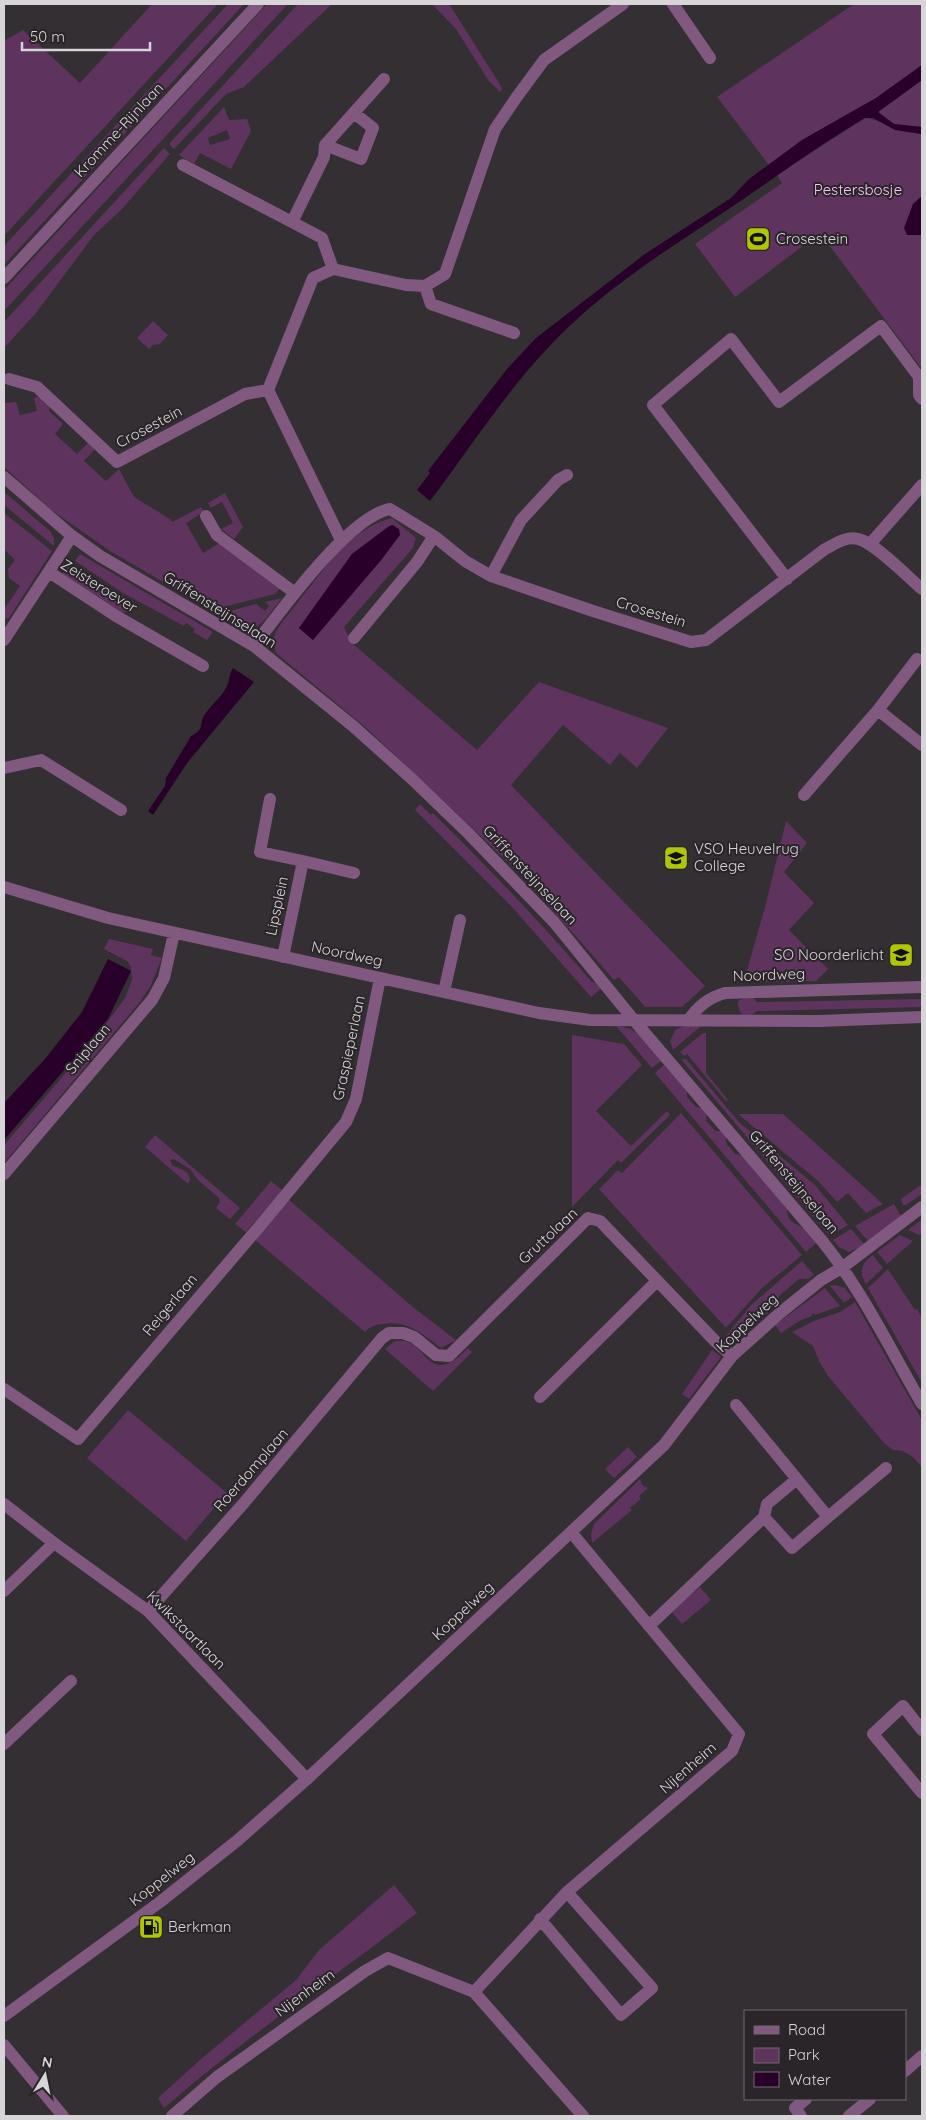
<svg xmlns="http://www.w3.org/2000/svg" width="926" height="2120" font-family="Quicksand,sans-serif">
	<rect width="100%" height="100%" fill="#332f33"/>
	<!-- green -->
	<path fill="#5e335d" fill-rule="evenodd" d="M152,4H218L4,236V41L23,30L80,83Z
		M228,4H244L4,265V246Z
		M267,4H288L4,311V290Z
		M298,4H332L244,87L226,94L174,149L169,144Z
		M432,4H449L498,81L502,89L500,92L488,80L456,29Z
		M854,4H922V65L876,98L802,140L769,165L717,97Z
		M922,80V127L894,124L878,112Z
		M224,107L229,120L247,119L251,131L231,169L200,153L194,164L179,155ZM227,130L230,139L210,145L208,138Z
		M865,118C875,118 895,128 906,132C912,133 917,133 922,134V196L913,204L907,235H922V369L820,233L735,297L695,244L782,183L777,175Z
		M164,148L170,154L121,210L94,235L36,313L4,348V322Z
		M153,321L168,335L160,344L153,345L149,349L137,338Z
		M42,396L50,404L49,411L63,424L55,434L77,454L90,441L97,447L84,461L106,481L119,469L134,497L170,519L172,522L201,507L204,512L186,523L203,553L221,542L280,588L275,594L227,606L222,616L110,551L50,509L4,467V403L16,402L20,415L37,411L34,398Z
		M4,492L50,531L54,538V546L4,505Z
		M225,493L243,527L234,539L221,529L233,523L222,502L211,508L208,503Z
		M4,513L52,551L9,618L4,619V609L20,586L9,578L8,569L15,560L4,549Z
		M392,518L416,538L413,548L344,627L353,644L477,750L539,682L668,728L637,768L620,753L610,765L563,725L511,785L705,986L682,1007H645L619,977L614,980L522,875L365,727L276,653L273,641L276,631C286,616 298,602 309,588C332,558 354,528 392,518ZM393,525L396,526L312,639L299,628L352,554L388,527Z
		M80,554L213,632L207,640L193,632L195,629L186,623L184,626L123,593L75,561Z
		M69,563L133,604H131L126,612L121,613L62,574Z
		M282,598C262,622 259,639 227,619L233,610L256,604L265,611L269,606L265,602Z
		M420,804L431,815L433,813C488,867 541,923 592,982L596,983L601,989L591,997L512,907L415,810Z
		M786,821L807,843L784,872L814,903L789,930L828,969L816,981L758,982L747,970L765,907Z
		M109,939L153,949L151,955L162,958L151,985L140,1002L4,1163V1145L94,1040L125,998L132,980L131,967L127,961L104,949Z
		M752,997L757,1002L922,999V1007L757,1011C747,1020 737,1015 738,1001L744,998Z
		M616,1026C640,1027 647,1044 661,1061L652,1068Z
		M701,1026L673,1050L670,1041L675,1030L684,1026Z
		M703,1033H706V1073L728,1100L726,1101L687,1054L684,1056L680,1052Z
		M572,1035L624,1044L642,1065L596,1111L631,1146L667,1111L670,1115L621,1163L618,1160L572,1207Z
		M681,1059H686L739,1122L815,1185L848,1225L830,1236Z
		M664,1065L687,1091V1097L696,1107L702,1108L707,1114L706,1120L715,1131H722L726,1137V1143L735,1154L742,1155L787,1209C788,1225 797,1222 805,1230C809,1234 812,1239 816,1243L806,1252L655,1073Z
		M681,1113L802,1255L762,1288L726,1328L599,1189L618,1170L622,1173Z
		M738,1114H783L883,1204L866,1213L848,1193L837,1202L818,1181Z
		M155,1135L240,1208L230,1219L216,1208L220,1202L219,1198L198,1180L190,1169L174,1159L170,1160L172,1165C179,1169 190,1170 190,1180L188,1184L145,1147Z
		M271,1181L282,1190L246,1232L235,1224Z
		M922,1184V1194L906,1205H903L901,1199Z
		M288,1199L414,1308L456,1340L441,1348C422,1334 408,1320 383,1324C375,1325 371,1326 365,1332L255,1240Z
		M894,1204L901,1216L869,1242L855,1226Z
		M922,1219V1232L919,1235L908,1230Z
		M851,1229L865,1245L849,1252L839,1247L833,1240Z
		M900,1235L913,1241L887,1264L877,1252Z
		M873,1255L883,1268L866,1284C858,1271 862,1263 873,1255Z
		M802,1261L814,1275L808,1279H799L779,1296L777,1304L730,1345L723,1339L751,1305Z
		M888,1269L915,1310L917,1309L922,1318V1383L868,1288Z
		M835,1285L845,1288L852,1297L844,1303L830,1286Z
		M825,1288L840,1306L815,1315L814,1313L812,1314V1316L799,1321L781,1333L775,1325Z
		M855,1302L922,1420V1468C915,1458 906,1449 893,1450L884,1443L828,1376L819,1361L813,1346L792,1332L814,1321L840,1312Z
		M395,1341C428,1334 425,1393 468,1348L472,1352L433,1391L385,1349Z
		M712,1350L721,1357L689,1399L682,1394Z
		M128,1410L227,1493L186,1541L87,1458Z
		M628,1447L637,1457L614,1478L605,1469Z
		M640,1479L642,1485L648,1488L639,1496L641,1499L630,1508L632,1510L592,1543L591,1534L594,1524Z
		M700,1587L711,1600L682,1624L671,1611Z
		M394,1885L417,1913C333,1978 245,2038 164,2108L158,2098L201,2059L296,1980L319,1950Z"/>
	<!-- water -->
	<path fill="#280029" d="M922,65V80L878,112L894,124L922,127V134L895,130L873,118H865C822,143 783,172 742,200C674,246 601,289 545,351C502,397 468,451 430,501L417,490L430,473L428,471L507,369L536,338L645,254L731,198L749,179L802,140L876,98Z
		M922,196V235H907L904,228L913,204Z
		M392,525L399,529L400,535L382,559L313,640L299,628L352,554L388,527Z
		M233,668L254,682L187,763L153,815L148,811L165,786L166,778L191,736C206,729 198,724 205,714C211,705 222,697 227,686C230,679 229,674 233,668Z
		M108,959L131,971L108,1019L4,1140V1103L45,1059L82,1012Z"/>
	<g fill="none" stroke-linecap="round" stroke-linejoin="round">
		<!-- minor -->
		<path stroke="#815880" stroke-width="12" d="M673,4L710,58
			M325,145L361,159L373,128L354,113
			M183,165L292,222L324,157L325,145L384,79
			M292,222L322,238L333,269L406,285L425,286L431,304L514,333
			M333,269L313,278L268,390L341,540
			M4,278L258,4
			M425,286L445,274L495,129L516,98L544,60L623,4
			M9,379L37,387L117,462L245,394L268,390
			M4,477L72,536L100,556L254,646L353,726L412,779L468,833L554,922L633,1019L823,1242C863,1292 890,1349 922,1404
			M206,516L217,535L295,593
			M870,544L922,485
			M49,572L116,616L203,666
			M491,576L521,520L558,480L567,475
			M787,579L653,405L731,339L779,402L881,326L919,377V395L922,399
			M354,638L417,562L434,536
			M4,640L72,536
			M254,646C280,612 349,516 390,509L434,536L465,561L491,576L593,611L691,642L706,640L825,549C835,544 846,536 858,539C874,542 908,577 922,589
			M878,710L922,745
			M4,768L41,760L121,810
			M804,795L878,710L917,659
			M270,799L260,852L303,861L283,957
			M303,861L354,873
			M4,887L108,918L539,1013L590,1020L820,1021L922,1017
			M444,992L460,920
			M688,1021C698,1006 708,998 725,993L922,987
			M4,1174L152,1000L164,978L174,933
			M4,1389L78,1439L259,1227L346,1122L356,1099L380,978
			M540,1397L657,1281
			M4,1504L54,1543L148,1611L307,1779
			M764,1517L767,1504L797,1479
			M828,1517L886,1468
			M4,1591L54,1543
			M148,1611L243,1504L382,1338L389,1333H403L414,1337L436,1355L449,1356L588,1218L600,1221L716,1342L732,1356
			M649,1626L764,1517L792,1548L828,1517L736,1405
			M922,1730L903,1706L873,1734L922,1793
			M4,1744L71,1681
			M540,1919L621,2015L652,1988L567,1892L732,1751L739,1734L571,1532
			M474,1992L567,1892
			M4,2016L160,1902L238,1840L307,1779L664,1445L732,1356L780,1313L821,1280L843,1267L922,1207
			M4,2045L63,2116
			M905,2071L922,2056
			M172,2116L217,2077L365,1971L388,1958L474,1992L583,2116
			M801,2116L795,2108L806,2099
			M849,2116L870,2099"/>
	</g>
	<!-- icons -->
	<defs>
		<symbol id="stadium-square" viewBox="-11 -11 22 22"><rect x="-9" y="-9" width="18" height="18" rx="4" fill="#afc505" stroke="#292529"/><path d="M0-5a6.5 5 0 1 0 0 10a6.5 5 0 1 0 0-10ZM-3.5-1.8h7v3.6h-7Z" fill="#111"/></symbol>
		<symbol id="school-square" viewBox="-11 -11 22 22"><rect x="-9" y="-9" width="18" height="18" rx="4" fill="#afc505" stroke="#292529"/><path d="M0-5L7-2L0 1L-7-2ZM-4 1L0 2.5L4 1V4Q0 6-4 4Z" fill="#111"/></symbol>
		<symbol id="fuel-square" viewBox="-11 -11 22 22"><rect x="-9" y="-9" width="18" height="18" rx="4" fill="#afc505" stroke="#292529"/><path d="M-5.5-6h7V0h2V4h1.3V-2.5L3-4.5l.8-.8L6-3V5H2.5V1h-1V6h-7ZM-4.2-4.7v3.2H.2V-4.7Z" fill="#111"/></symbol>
	</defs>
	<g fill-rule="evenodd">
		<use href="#stadium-square" x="744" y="225" width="28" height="28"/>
		<use href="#school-square" x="662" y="844" width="28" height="28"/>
		<use href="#school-square" x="887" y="941" width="28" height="28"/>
		<use href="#fuel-square" x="137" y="1913" width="28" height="28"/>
	</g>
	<g text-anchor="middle" stroke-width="4" stroke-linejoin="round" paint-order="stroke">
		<!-- street labels -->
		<g font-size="15" fill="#d8d5d8" stroke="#292529">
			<text transform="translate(119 130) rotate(-47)" y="5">Kromme-Rijnlaan</text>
			<text transform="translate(149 427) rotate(-28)" y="5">Crosestein</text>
			<text transform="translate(99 586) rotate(32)" y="5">Zeisteroever</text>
			<text transform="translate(220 610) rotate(32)" y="5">Griffensteijnselaan</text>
			<text transform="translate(651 612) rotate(17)" y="5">Crosestein</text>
			<text transform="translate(530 875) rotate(47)" y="5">Griffensteijnselaan</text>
			<text transform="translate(277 906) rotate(-78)" y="5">Lipsplein</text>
			<text transform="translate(347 954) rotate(12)" y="5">Noordweg</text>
			<text transform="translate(769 975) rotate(-2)" y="5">Noordweg</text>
			<text transform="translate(349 1048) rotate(-78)" y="5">Graspieperlaan</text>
			<text transform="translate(88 1049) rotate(-50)" y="5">Sniplaan</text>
			<text transform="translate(794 1182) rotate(50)" y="5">Griffensteijnselaan</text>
			<text transform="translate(548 1236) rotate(-43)" y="5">Gruttolaan</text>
			<text transform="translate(170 1305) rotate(-50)" y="5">Reigerlaan</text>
			<text transform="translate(747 1323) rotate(-43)" y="5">Koppelweg</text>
			<text transform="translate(251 1470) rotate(-49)" y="5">Roerdomplaan</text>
			<text transform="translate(463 1611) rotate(-43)" y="5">Koppelweg</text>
			<text transform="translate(186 1630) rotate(45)" y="5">Kwikstaartlaan</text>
			<text transform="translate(688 1768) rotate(-41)" y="5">Nijenheim</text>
			<text transform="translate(162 1879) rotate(-38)" y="5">Koppelweg</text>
			<text transform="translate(305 1993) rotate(-36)" y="5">Nijenheim</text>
		</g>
		<!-- park labels -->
		<g font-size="15" fill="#f7c4f5" stroke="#292529">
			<text x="858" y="195">Pestersbosje</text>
		</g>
		<!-- poi labels -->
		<g font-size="15" fill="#d8d5d8" stroke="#292529" text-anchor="start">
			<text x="776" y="244">Crosestein</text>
			<text x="694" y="854">VSO Heuvelrug<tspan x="694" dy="17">College</tspan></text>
			<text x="884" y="960" text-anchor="end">SO Noorderlicht</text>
			<text x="168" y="1932">Berkman</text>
		</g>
	</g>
	<!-- border -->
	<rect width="926" height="2120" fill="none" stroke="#d8d5d8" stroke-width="10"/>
	<!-- legend -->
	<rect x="744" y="2010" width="162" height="90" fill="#292529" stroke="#6f6b6f"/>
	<rect x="754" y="2026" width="25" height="8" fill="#815880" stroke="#6f6b6f"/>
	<text x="788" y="2035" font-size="15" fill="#d8d5d8">Road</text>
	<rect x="754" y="2048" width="25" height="15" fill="#5e335d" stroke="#6f6b6f"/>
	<text x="788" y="2060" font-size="15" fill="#d8d5d8">Park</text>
	<rect x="754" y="2072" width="25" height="15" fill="#280029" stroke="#6f6b6f"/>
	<text x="788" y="2085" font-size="15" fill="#d8d5d8">Water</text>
	<!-- north arrow -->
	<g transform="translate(45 2075) rotate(10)" stroke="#292529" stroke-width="4" paint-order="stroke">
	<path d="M0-4L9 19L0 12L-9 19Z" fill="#d8d5d8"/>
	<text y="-8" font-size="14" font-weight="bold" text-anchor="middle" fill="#d8d5d8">N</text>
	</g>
	<!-- scale -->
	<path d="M22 42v8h128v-8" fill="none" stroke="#d8d5d8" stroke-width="2.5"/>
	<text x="30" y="42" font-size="15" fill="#d8d5d8" stroke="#292529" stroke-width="4" paint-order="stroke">50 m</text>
</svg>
